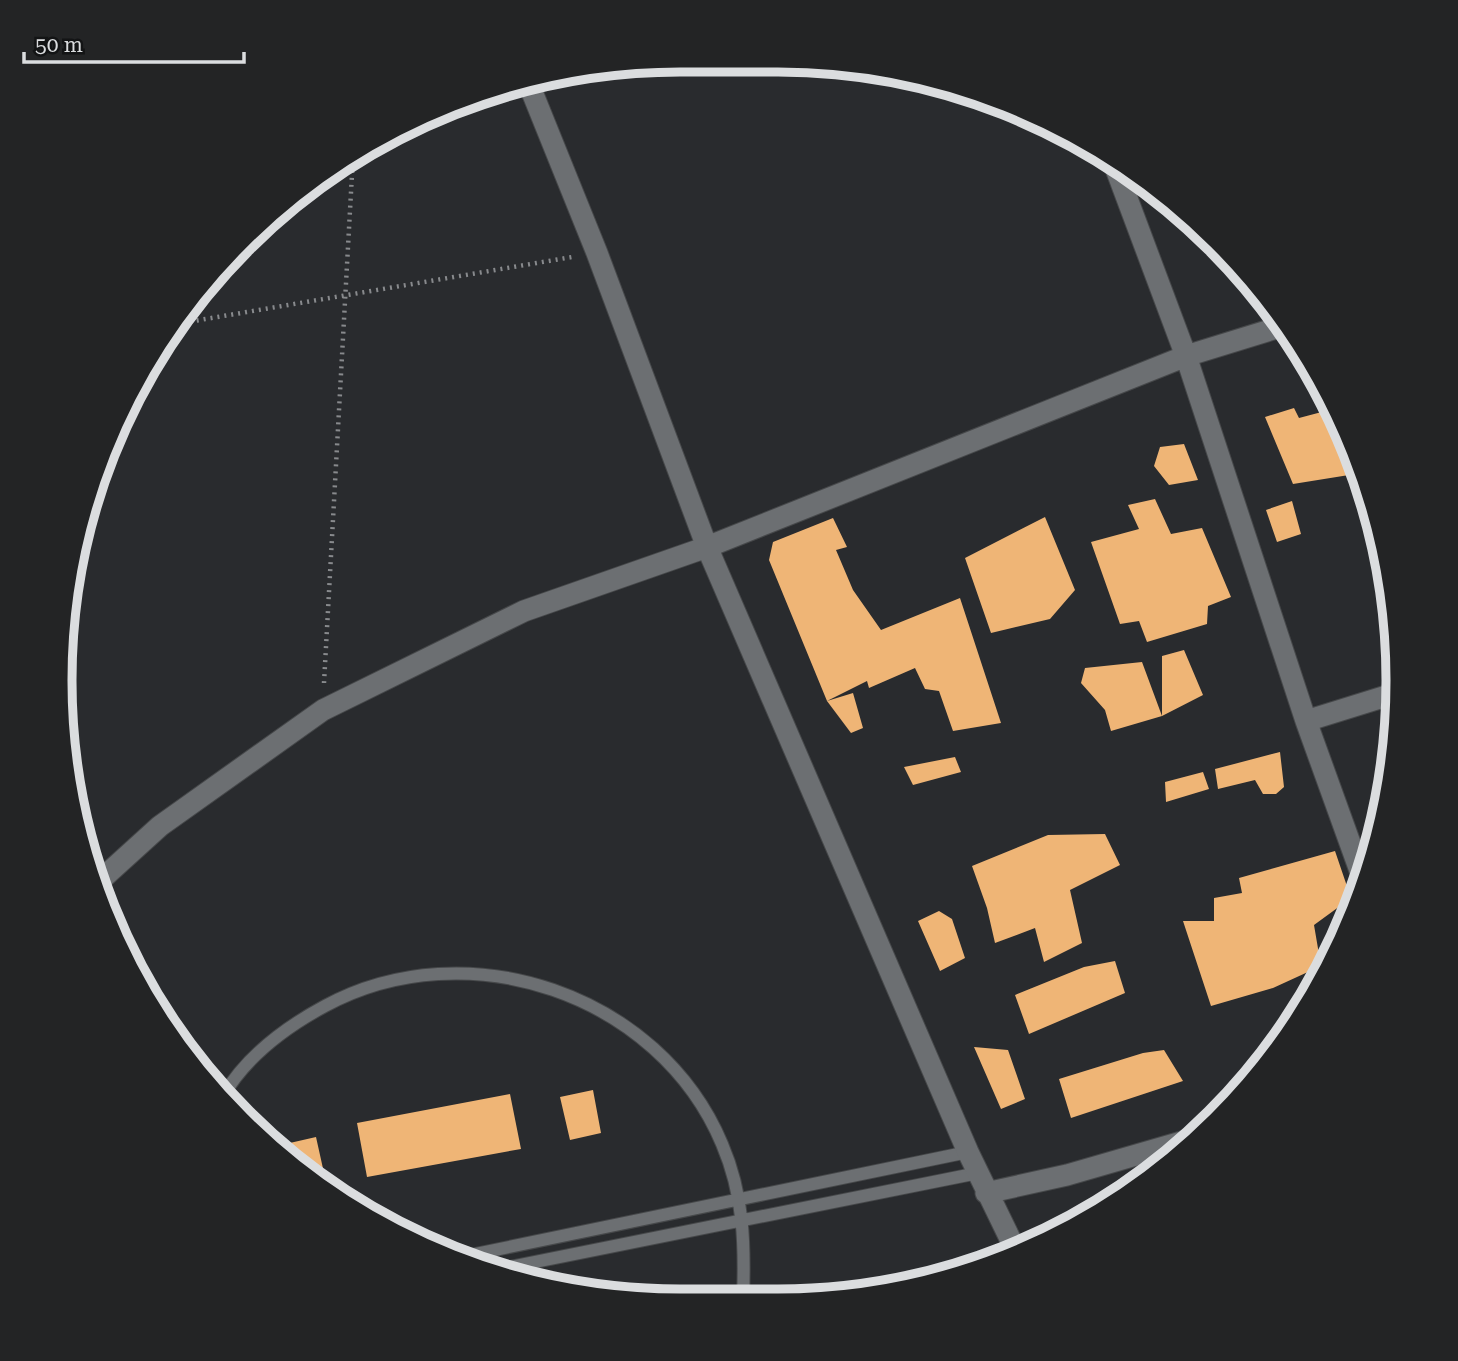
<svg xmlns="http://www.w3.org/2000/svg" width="1458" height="1361" font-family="'Roboto Serif',serif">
	<rect width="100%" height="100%" fill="#292b2e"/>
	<!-- building -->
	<path fill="#efb576" d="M1294,408L1299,418L1333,409L1365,481L1378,534L1374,536L1349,475L1293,484L1265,417Z
		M1184,444L1198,480L1169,485L1154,466L1160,447Z
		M1155,499L1171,534L1202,528L1231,597L1208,606L1207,624L1147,642L1139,621L1120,624L1091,542L1139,529L1128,505Z
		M1292,501L1301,534L1277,542L1266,510Z
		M1045,517L1075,590L1050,619L991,633L965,558Z
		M833,518L847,547L836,550L853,590L881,630L960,598L1001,723L953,731L939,691L925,689L915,668L869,688L867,681L827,701L769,560L773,542Z
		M1184,650L1203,695L1162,716V656Z
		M1142,662L1162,716L1111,731L1105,710L1081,683L1085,668Z
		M853,693L863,728L851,733L827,701Z
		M1280,752L1284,787L1276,794H1263L1255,780L1218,789L1215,769Z
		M955,757L961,772L913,785L904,767Z
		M1203,772L1209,789L1166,802L1165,782Z
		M1105,834L1120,865L1070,890L1082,943L1044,962L1035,928L995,943L987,908L972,866L1048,835Z
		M1335,851L1351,898L1314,925L1321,966L1273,988L1211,1006L1183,921H1214V898L1242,893L1239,878Z
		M939,911L952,919L965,958L940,971L918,921Z
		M1115,961L1125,993L1029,1034L1015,995L1084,967Z
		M974,1047L1008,1050L1025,1099L1001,1109Z
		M1164,1050L1183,1081L1071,1118L1059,1079L1143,1053Z
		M593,1090L601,1133L570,1140L560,1097Z
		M510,1094L521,1149L367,1177L357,1123Z
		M316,1137L328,1191L283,1153L281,1145Z"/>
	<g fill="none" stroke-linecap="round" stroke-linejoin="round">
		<defs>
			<path id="service" d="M223,1096C246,1057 286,1027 325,1006C467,929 659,994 722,1144C744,1195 745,1245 743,1300
				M456,1258L968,1152
				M495,1270L978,1173"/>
			<path id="minor" d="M528,82L597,253L707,547L968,1152L1016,1251
				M1113,161L1186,356L1306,721L1363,879
				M1306,721L1396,693
				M95,885L160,826L323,710L524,611L707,547L1186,356L1283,326
				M986,1193L1067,1175L1195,1138"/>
		</defs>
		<!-- service casing -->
		<use href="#service" stroke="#46484a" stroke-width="14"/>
		<!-- minor casing -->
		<use href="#minor" stroke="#46484a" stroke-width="23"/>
		<!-- path -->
		<path stroke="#888a8d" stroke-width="4.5" stroke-dasharray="2 5" stroke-linecap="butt" d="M176,324L572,257
			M324,683L353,156"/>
		<!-- service -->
		<use href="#service" stroke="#6c6f72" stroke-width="12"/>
		<!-- minor -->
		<use href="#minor" stroke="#6c6f72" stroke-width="21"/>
	</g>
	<!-- crop -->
	<path d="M0 0H1458V1361H0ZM680 72H778A608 608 0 0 1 1386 680V681A608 608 0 0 1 778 1289H680A608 608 0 0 1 72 681V680A608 608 0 0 1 680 72Z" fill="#232425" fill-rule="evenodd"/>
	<path fill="none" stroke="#dbdddf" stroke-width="9" d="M680 72H778A608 608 0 0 1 1386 680V681A608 608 0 0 1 778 1289H680A608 608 0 0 1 72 681V680A608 608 0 0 1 680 72Z"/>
	<!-- scale -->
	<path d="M24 52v10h220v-10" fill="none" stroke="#dbdddf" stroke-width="3.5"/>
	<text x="35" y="52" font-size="21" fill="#dbdddf" stroke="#131415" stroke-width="5" paint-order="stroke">50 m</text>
</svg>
